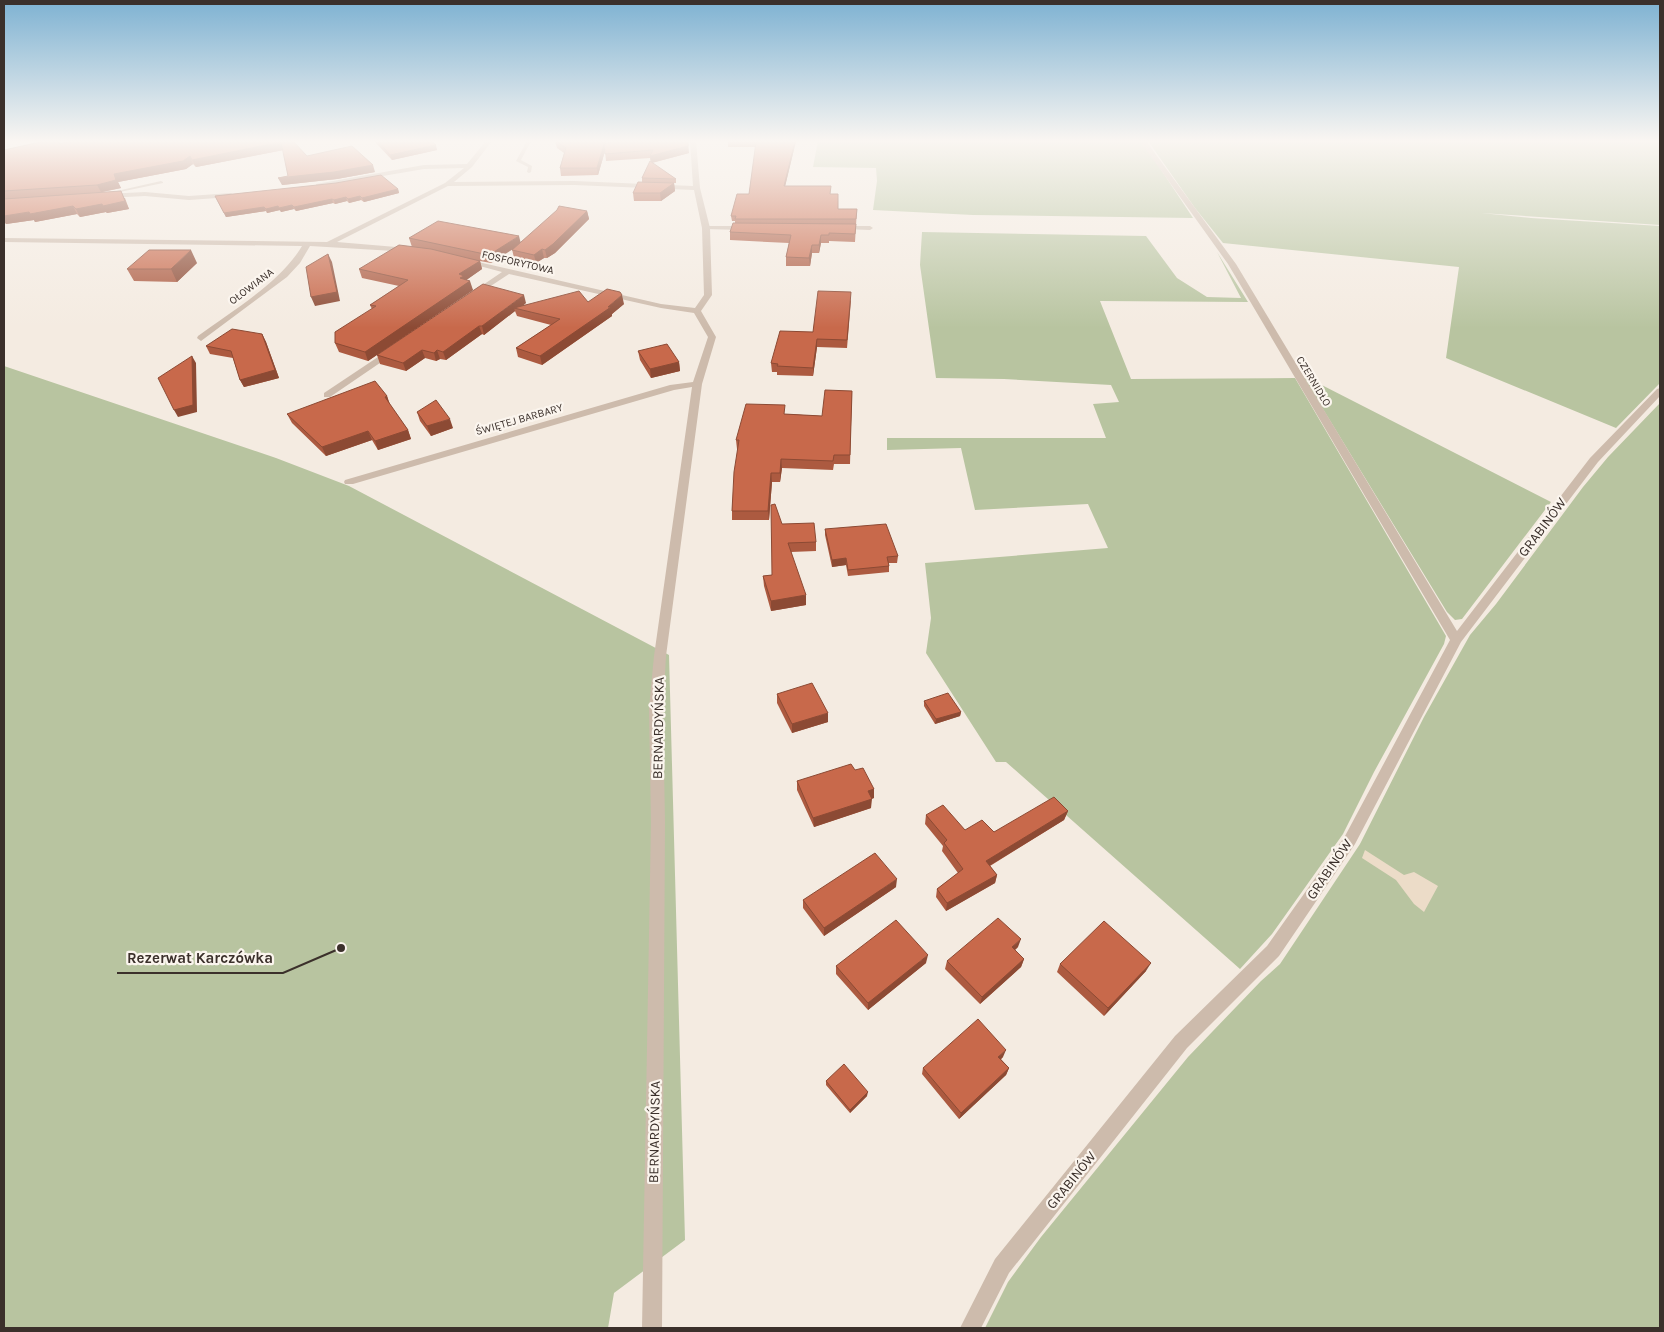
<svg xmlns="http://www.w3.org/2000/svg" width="1664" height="1332" font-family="Karla,sans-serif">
	<rect width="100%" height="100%" fill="#f4ebe1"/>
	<!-- green -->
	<path fill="#b8c4a0" d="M818,141H1142L1193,218L973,215L873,210L877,181L876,168L813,167Z
		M1148,141H1660V225L1481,213L1531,218L1660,226V383L1616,428L1446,358L1459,267L1223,243L1195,208Z
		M922,232L1146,236L1177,278L1207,297L1241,298L1217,252L1248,302L1100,301L1131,379L1295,378L1446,636L1444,644L1374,772L1343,834L1272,934L1240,969L1006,762H996L926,653L931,618L925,563L1108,548L1088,504L975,510L961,448L887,450V438H1106L1093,404L1119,402L1111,385L1004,379L936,378L920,265Z
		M4,366L276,458L349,486L669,655L685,1240L614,1293L608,1328H4Z
		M1304,378H1308L1551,502L1462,619L1455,620L1447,612Z
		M1660,403V1328H985L1008,1282L1041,1237L1188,1057L1261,981L1280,964L1360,844L1424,717L1470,635L1496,604L1583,487L1608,457Z"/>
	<!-- plaza -->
	<path fill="#ecdcc8" d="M1365,850L1404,875L1414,872L1438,886L1424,912L1414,904L1396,880L1362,858Z"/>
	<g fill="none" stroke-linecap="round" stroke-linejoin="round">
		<!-- service -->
		<path fill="#cdbbac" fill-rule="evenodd" d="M527,141H531L521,160L532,166L531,172L529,173L527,172L528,167L516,161Z
			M161,181L163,182V183L110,194L108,193Z
			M706,226H742L745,228L742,230L704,229V227Z
			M845,226H870L873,228L870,230L843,229V227Z"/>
		<!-- minor -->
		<path fill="#cdbbac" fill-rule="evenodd" d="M486,141H492L472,167L454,182L574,181L693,186L690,141H696L700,188L710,228L712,295L701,311L716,337L702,384L666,656L663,708L665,822L662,1328H642L651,822L649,708L654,656L692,387L674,390L353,484H345L344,482L345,480L670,385L693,382L708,337L694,313L661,308L509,274L474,297H471V293L502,272L461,261L465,259L661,304L695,308L704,295L702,228L694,190L574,185L448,186L337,242L408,248L412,250L411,252L310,246L300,263L287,277L201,341L197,338L198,336C232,311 281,282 302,246L4,242V238L327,242L445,183L464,168L424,169L318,187L316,186V184L424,165L467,164Z
			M1140,141H1146L1236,264L1457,631L1590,458L1657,389L1660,388V396L1598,462L1461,642L1355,844L1279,956L1187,1048L1009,1273L981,1328H960L995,1259L1175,1036L1267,946L1345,836L1450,640L1228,264Z
			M145,192L189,196L231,193L234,195L231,197L189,200L145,196L106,198L103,196L106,194Z
			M393,347L397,350L396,352L330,397H324V393Z"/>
	</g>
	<!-- wall -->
	<path fill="#ac5a40" d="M45,141H59L61,143L293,141L307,156L375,172L337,179L282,185L288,176L283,150L196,167L193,164L186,169L118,182L121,188L103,192L125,198L129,209L107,213L106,212L80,217L77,214L35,222L34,220L6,224L4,221V150Z
		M374,141H432L437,150L392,160Z
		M555,141L606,143L689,153L652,163L676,179V183H674L675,191L661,201H634L633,193L642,182V178L651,162L650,158L606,161L605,151L598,175L561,176L560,168L564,153L557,148Z
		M728,141H796L785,186L830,194L838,209H857L855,242L829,241V243H821L819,253H812L810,266H786V257L789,243L730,240V232L735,223V221H732L731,216L749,194L756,147H728Z
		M398,189L399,193L364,202L361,200L349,203L347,201L335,204L333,203L296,211L294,209L281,212L280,210L267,213L266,211L226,217L215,196Z
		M587,211L589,219L555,253L547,258H544L536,263L514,258L512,249L491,263L480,261L482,269L466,280L473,290L368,361L339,352L335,343L372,309L370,305L399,286L362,278L359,269L412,247L409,238L520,242Z
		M197,263L177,282L134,281L127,269Z
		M851,300L847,348L817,347L813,376L777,375V372H772L771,363L813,332Z
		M588,302L624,304L612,314V316L542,365L518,357L516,348L551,325L517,316L515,311L484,335L482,334L446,360L440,359L436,361L425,358L406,371L380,364L377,355L526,303L523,305Z
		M262,334L266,342L279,378L244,387L240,380L233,358L210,354L206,346Z
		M638,351L679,362L680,371L651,378L640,360Z
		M852,391L850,464H834L833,470L782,468L780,482H772L769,520H732V511L738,449H737L736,440L785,414L822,416Z
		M387,396L390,405L408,430L411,439L378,450L372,440L326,456L292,423L287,414Z
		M417,412L453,428L431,436L420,421Z
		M782,524L816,542V551L791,552L806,605L771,611L764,586L763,576L772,575Z
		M825,529L898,556L897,563H889V572L848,576L846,565L832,567L825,535Z
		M777,694L828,722L792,733L777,703Z
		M924,701L961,712L960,716L935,724L924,706Z
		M855,770L874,789V798L871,799V808L814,827L797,790V781Z
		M1068,811L1064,820L990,866L997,875L995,883L946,911L936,897L937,889L958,873L942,851L943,846L925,824L926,815L965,830L994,832Z
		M896,887L824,936L803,908V900Z
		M1018,947L1015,950L1024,959L1021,967L980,1004L945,969L947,961Z
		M926,963L868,1010L836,974V966Z
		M1060,964L1146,971L1104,1016L1057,972Z
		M1003,1057L1001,1059L1009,1068L1006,1075L959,1119L922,1074L923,1068Z
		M826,1081L867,1096L850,1113L826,1085Z"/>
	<!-- shaded-wall -->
	<path fill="#8c4a34" d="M604,141H606L607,144L598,175L597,168Z
		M688,141L689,153L651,163L650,156Z
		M795,141H796L784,191V186Z
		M281,142L284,150L196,167L192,160Z
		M436,145L437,150L392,160L390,155Z
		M190,156L193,164L186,169L118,182L121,188L101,192L97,185L114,174Z
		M373,165L375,172L337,179L282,185L278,178Z
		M674,183L675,191L661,201L660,193Z
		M398,189L399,193L364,202L362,198Z
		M121,191L129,209L107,213L106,212L80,217L76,209Z
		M360,196L361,200L349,203L348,199Z
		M346,197L347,201L335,204L334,200Z
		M332,199L333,203L296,211L294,207Z
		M292,205L294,209L281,212L279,208Z
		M73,206L77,214L35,222L34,220L6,224L4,221V216Z
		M278,206L280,210L267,213L266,209Z
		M264,207L266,211L226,217L224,213Z
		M587,211L589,219L555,253L547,258L545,250Z
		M821,235V243L819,253V245Z
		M519,236L521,244L491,263L489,255Z
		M812,245V253L810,266L809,258Z
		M542,249L544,258L536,263L534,255Z
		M191,250L197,263L177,282L171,269Z
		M328,254L332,262L340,301L315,306L311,297Z
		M480,261L482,269L465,281H470L473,290L368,361L365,352L459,274Z
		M524,295L526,303L519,309L514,308L515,311L484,335L482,326Z
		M622,295L624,304L612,314V316L542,365L540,356L608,307Z
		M479,326L482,334L446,360L443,352Z
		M262,334L266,342L279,378L244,387L240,380Z
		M817,339V347L813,376V368Z
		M422,350L425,358L406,371L403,363Z
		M437,350L440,359L436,361L434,353Z
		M192,356L196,363L197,412L178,417L174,410Z
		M679,362L680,371L651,378L650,369Z
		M387,396L390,405L385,397Z
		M450,419L453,428L431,436L427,426Z
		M408,430L411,439L378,450L375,441Z
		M368,431L372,440L326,456L322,447Z
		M781,459L782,468L780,482V473Z
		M771,473L772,482L769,520L768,511Z
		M846,558V565L832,567V560Z
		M806,595V605L771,611V601Z
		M961,712L960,716L935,724L936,719Z
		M828,713V722L792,733V724Z
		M874,789V798L867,800L868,791Z
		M872,799L871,808L814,827L813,818Z
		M1068,811L1064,820L984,869L986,861Z
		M997,875L995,883L946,911L947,903Z
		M897,879L896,887L824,936V928Z
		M1021,939L1018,947L1009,955L1012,947Z
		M928,955L926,963L868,1010V1003Z
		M1024,959L1021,967L980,1004L982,997Z
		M1151,963L1146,971L1104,1016L1108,1008Z
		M1006,1050L1003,1057L996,1064L998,1057Z
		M1009,1068L1006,1075L959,1119L961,1113Z
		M868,1092L867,1096L850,1113V1110Z"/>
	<!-- building -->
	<path fill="#c8694b" stroke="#8c4a34" d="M45,141H59V144L71,141H293L307,156L352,146L373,165L334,172L278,178L288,176L281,142L192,160L190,156L183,161L114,174L116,180L97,185L4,191V150Z
		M378,141H432L436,145L390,155Z
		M556,141H604V144L614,141H688V146L650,156L653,150L605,154L604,144L597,168H560L566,148Z
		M728,141H795L784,186H831L830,194H838V209H857L856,219H735L736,216H731L737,194H749L756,142H728Z
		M650,161L676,179L642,178Z
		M381,175L398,189L362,198L360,196L348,199L346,197L334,200L332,199L294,207L292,205L279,208L278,206L266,209L264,207L224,213L215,196L336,183Z
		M638,182L674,183L660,193H633Z
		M121,191L125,201L103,206L102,204L76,209L73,206L30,214L29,212L4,216V199Z
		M559,206L587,211L553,244L545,250L542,249L534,255L512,250L557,210Z
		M438,221L519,236L489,255L409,238Z
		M733,223L856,224L855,234L829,233V235H821L819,245H812L809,258L786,257L791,235L730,232Z
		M399,245L431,249L480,261L459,274L464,276L460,278L470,281L365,352L335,343V332L376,306L370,305L408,280L359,269Z
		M149,250H191L171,269H127Z
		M328,254L337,292L311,297L306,267Z
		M483,284L524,295L482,326H479L443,352L437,350L434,353L422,350L403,363L377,355Z
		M607,289L620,292L622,295L608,307H611L540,356L516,348L560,319L514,308L579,291L588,302Z
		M818,291L851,292L847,340L817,339L813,368L777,366L778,364L771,363L780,331L813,332Z
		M232,329L262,334L275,370L240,380L231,351L206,346Z
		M667,344L679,362L650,369L638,351Z
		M192,356L193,405L174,410L158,378Z
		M375,381L387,396L385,397L408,430L375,441L368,431L322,447L287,414Z
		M825,390L852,391L850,455H834L833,461L781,459L780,473H771L768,511H732L734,472L739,440H736L746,404L785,405L784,414L822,416Z
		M436,400L450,419L427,426L417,412Z
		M775,504L782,524L814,523L816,542L788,543L806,595L771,601L763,576L772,575L771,505Z
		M886,524L898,556L887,557L889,566L848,570L846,558L832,560L825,529Z
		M812,683L828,713L792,724L777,694Z
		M948,693L961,712L936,719L924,701Z
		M851,764L855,770L863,768L874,789L868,791L872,799L813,818L797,781Z
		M1054,797L1068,811L986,861L997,875L947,903L937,889L963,869L944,843L947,840L926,815L943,805L965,830L982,820L994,832Z
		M875,853L897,879L824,928L803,900Z
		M998,918L1021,939L1012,947L1024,959L982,997L947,961Z
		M896,920L928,955L868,1003L836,966Z
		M1104,921L1151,963L1108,1008L1060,964Z
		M978,1019L1006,1050L998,1057L1009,1068L961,1113L923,1068Z
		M844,1064L868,1092L850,1110L826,1081Z"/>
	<!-- sky -->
	<linearGradient id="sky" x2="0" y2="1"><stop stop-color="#7eb2d2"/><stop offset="0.43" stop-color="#faf6f2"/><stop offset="1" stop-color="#faf6f2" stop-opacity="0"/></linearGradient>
	<rect width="1664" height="328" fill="url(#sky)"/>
	<g text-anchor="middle" stroke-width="4.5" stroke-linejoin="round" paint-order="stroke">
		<!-- far-street labels -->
		<g font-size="11" fill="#3b302b" stroke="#fbf5ee">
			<text transform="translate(518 262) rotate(13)" y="4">FOSFORYTOWA</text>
			<text transform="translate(251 286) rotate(-37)" y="4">OŁOWIANA</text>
			<text transform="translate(1314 381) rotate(59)" y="4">CZERNIDŁO</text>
			<text transform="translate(519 419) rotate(-16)" y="4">ŚWIĘTEJ BARBARY</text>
		</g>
		<!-- street labels -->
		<g font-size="14" fill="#3b302b" stroke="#fbf5ee">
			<text transform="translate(1542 527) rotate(-53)" y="5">GRABINÓW</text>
			<text transform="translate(658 728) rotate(-89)" y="5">BERNARDYŃSKA</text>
			<text transform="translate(1329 869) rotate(-56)" y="5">GRABINÓW</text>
			<text transform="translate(654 1132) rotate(-89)" y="5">BERNARDYŃSKA</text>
			<text transform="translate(1071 1180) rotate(-51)" y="5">GRABINÓW</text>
		</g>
	</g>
	<!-- callouts -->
	<path fill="none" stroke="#3b302b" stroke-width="2" d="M341 948L283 973H117"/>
	<circle fill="#3b302b" stroke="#fbf5ee" stroke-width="2" cx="341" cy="948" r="5"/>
	<g font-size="15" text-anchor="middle" font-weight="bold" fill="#3b302b" stroke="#fbf5ee" stroke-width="4.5" stroke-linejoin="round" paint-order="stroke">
		<text x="200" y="963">Rezerwat Karczówka</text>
	</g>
	<!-- border -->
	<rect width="1664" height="1332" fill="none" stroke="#3b302b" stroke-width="10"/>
</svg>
